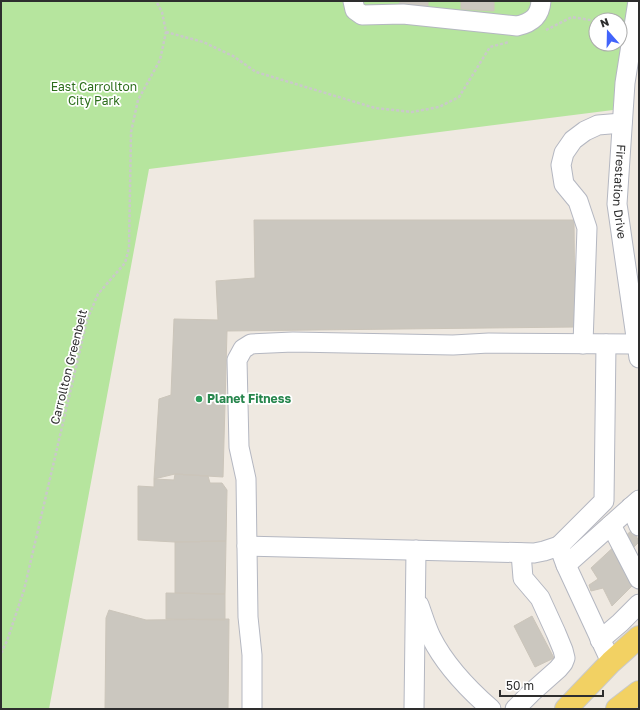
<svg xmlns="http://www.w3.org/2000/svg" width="640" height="710" font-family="'Golos Text',sans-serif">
	<rect width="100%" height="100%" fill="#efe9e1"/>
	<!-- green -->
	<path fill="#b6e59e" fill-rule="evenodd" d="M1,1H633L621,109L149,169L49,709H1ZM596,20H620V44H596Z"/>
	<!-- building -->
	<path fill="#cbc7bf" stroke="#cbc5ba" d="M400,1H428V10L399,9Z
		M461,1H494V11L461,9Z
		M254,220H574L575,327L227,331L223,477L175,474L154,479L159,399L171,395L174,319L218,320L216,281L255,278Z
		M175,474L208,476L210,483H222L227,490L226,541L175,542L138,540V486L154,487V479L174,480Z
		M633,529L639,542L623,558L636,582L612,606L603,588L591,591L589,585L598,579L591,568Z
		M226,541L225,594L175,593V542Z
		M166,593L225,594V620L166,619Z
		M109,610L146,620L229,619L228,709H105L106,618Z
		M532,616L554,658L535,667L514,626Z"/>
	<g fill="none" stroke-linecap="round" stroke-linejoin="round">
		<defs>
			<g id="minor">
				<path d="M353,1L355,10L362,15L403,14L517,26C531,23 540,17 541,1"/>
				<path id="s1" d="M638,1L625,83L617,204L639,358"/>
				<path d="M583,344L587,228L578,201L564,184L561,165L564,153L573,140L585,131L598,125L622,123"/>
				<path d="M631,507L639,526"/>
				<path d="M611,525L639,579"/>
				<path d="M247,546L534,553L544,551L559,546L566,565L639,500"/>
				<path d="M559,546L604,501L606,344"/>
				<path d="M566,565L611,662"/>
				<path d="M419,605C423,616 426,627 431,637C445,665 468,689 491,709"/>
				<path d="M600,640L620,623L639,604"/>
				<path d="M252,709V655L248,617L246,479L239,447L237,360L243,349L251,344L293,342L453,345L489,343L636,344"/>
				<path d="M414,709L416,550"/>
				<path d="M515,709L531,693L558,669L563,663L565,658L563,650L556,633L540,598L523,578L521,553"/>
			</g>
			<path id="major" d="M566,709L611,662L639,637
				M617,709L639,692"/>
		</defs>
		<!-- minor casing -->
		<use href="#minor" stroke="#b4b7c1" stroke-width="21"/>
		<!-- major casing -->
		<use href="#major" stroke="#c9c9c9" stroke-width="24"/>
		<!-- path -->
		<path stroke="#c9c9c9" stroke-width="2.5" stroke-dasharray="3 2" stroke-linecap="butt" d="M546,30L572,17L596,21
			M166,32L203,42L233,56L256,72L375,108L412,112L439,107L459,97L490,47L509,42
			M1,653L7,641L24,590L87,320L98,294L125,263L129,248L131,132L138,100L160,60L166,32L162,12L156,1"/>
		<!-- minor -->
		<use href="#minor" stroke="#fff" stroke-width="19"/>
		<!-- major -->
		<use href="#major" stroke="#f2d163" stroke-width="22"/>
	</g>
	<!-- markers -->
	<circle fill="#2e9e5b" stroke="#fff" stroke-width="1.5" cx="199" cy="399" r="4"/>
	<g text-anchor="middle" stroke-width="3.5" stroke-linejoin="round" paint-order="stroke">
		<!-- park labels -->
		<g font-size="12" fill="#2c6e1b" stroke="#fff">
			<text x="94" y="91">East Carrollton<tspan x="94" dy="14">City Park</tspan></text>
		</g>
		<!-- street labels -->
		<g font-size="12" fill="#2e2e2e" stroke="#fff">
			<text dy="4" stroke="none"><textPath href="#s1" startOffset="192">Firestation Drive</textPath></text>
			<text transform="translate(69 367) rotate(-76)" y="4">Carrollton Greenbelt</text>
		</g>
		<!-- leisure labels -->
		<g font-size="12" font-weight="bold" fill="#27864d" stroke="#fff" text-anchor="start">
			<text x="207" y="403">Planet Fitness</text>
		</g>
	</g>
	<!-- border -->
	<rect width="640" height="710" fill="none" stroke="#2e2e2e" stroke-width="4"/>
	<!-- north arrow -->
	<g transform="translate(608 32) rotate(340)"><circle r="19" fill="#ffffff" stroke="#ababab"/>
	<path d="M0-3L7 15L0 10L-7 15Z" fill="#4264fb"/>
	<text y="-6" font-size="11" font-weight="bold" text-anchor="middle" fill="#2e2e2e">N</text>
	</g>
	<!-- scale -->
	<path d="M500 690v6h103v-6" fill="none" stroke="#2e2e2e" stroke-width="2"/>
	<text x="506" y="690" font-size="12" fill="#2e2e2e" stroke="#ffffff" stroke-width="3" paint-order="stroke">50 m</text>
</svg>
